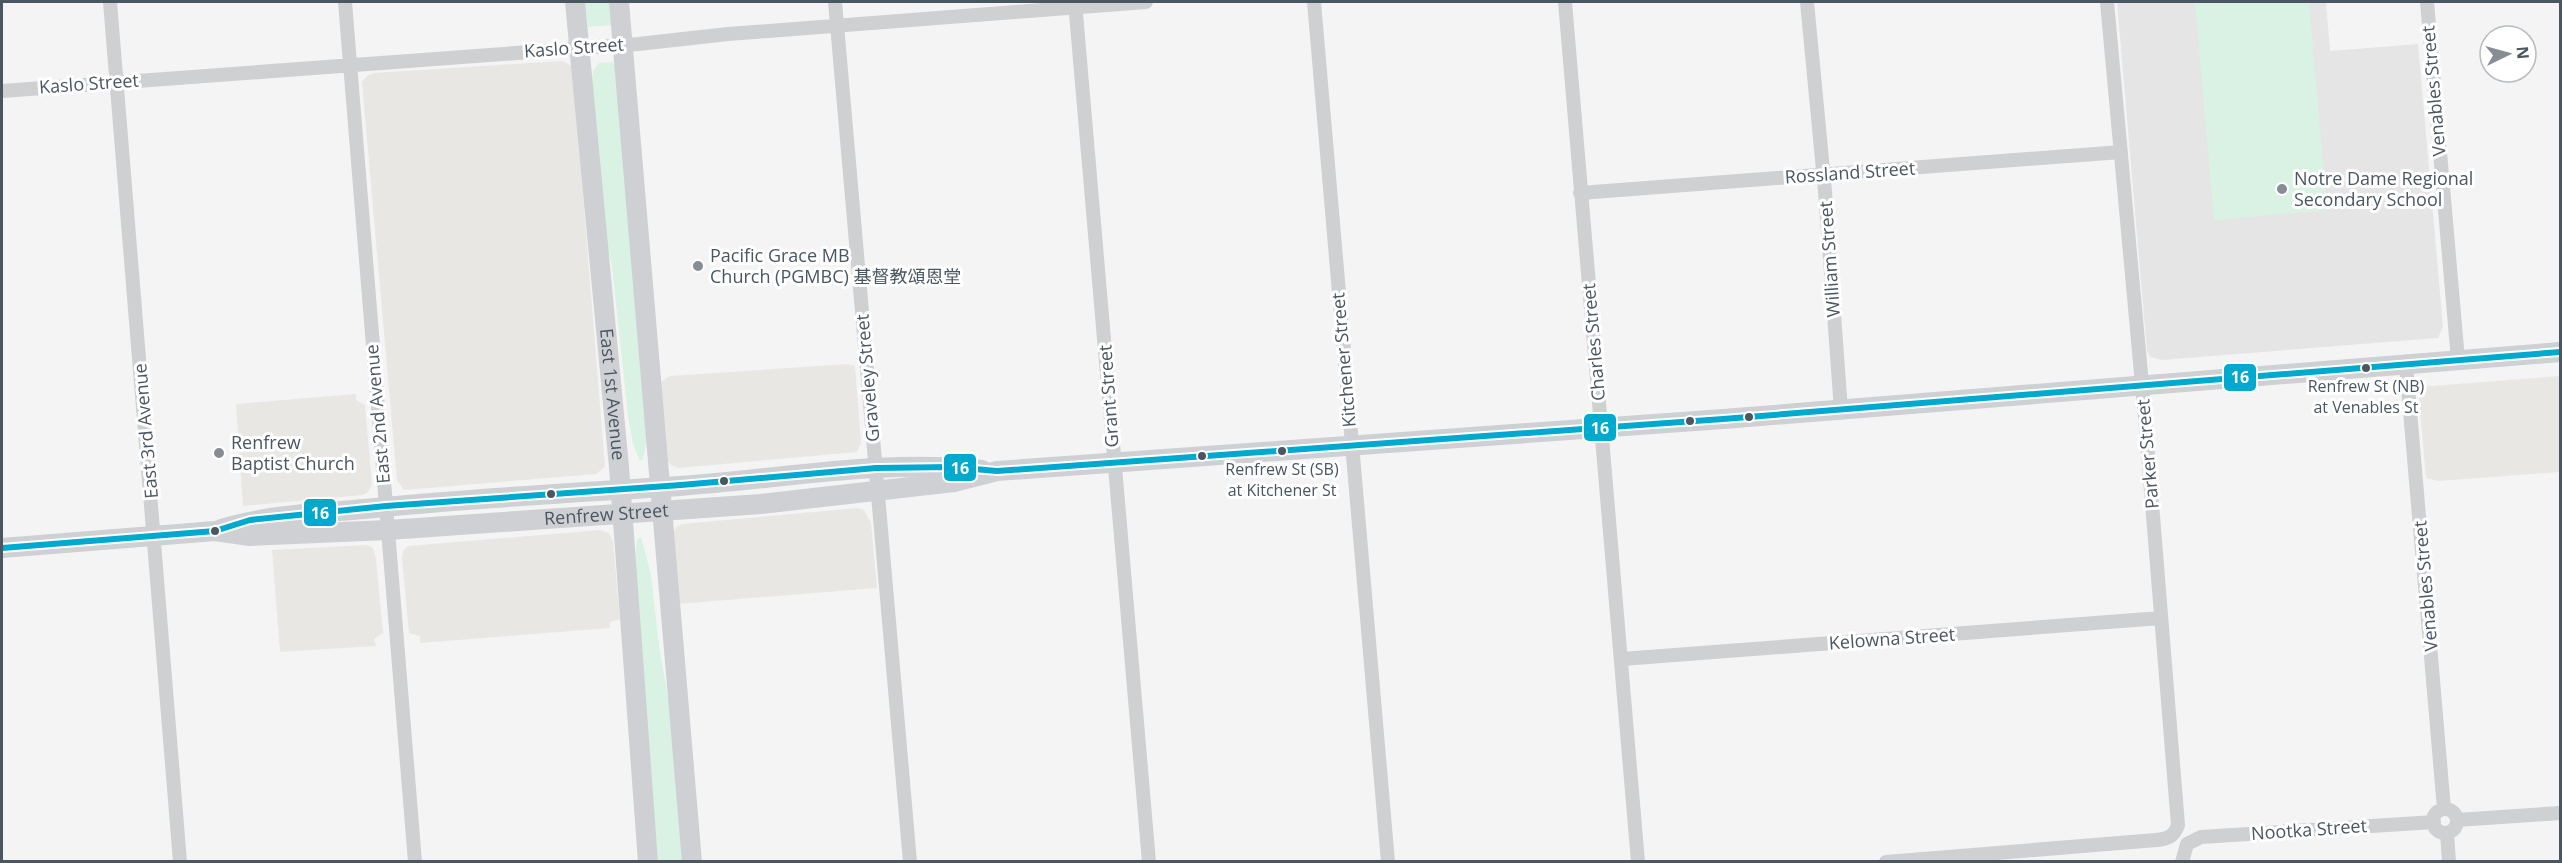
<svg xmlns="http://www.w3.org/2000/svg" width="2562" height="863" font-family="'Open Sans','Noto Sans SC',sans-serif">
	<rect width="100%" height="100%" fill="#f4f4f4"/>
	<!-- commercial -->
	<path fill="#e8e7e3" d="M562,61L572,66L573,72L605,467L596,474L404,490L397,481L362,82L367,76L374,73Z
		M847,364L855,366L861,443L857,452L679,468L671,465L667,460L659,383L670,376Z
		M2560,376V472L2438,481L2426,478L2418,387Z
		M356,394V400L365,405L372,484L368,492L363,495L243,506L236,404Z
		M857,508L864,510L871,523L877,588L678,604L673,534L676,527L682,524Z
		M600,530L609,533L613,541L620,619L610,622V628L420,643V636L409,633L402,558L403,551L408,546Z
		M367,545L373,548L376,559L383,633L374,639L376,646L280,652L272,550Z"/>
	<!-- education -->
	<path fill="#e6e5e6" d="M2117,2H2326L2330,51L2418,44L2443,327L2438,338L2162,360L2150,357L2147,351Z"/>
	<!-- green -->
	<path fill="#d9f2e3" d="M585,2H611L612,25L588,27Z
		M2195,2H2309L2327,210L2214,220Z
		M615,62L647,439L643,459L640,461L633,444L628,416L612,266L605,236L591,92L593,71L599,63Z
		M641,537L651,575L659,646L672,720L683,861H658L634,574L637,539Z"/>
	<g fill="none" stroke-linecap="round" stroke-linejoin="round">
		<!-- street -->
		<path stroke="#ced0d2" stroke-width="14" d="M110,2L180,862
			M345,2L415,862
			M835,2L910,862
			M1075,2L1149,862
			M1314,2L1388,862
			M1565,2L1638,862
			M1807,2L1825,191L1841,410
			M2427,2L2458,360
			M2,91L638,44L728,34L1146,2
			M1580,193L2121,152
			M2406,364L2444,809
			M1622,659L2161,618
			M2433 821a12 12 0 1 1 24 0a12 12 0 1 1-24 0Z
			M2457,820L2560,813
			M2447,833L2449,862
			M1886,862L2156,840C2167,839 2174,837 2178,825L2145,417L2107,2
			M2182,862L2187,844L2201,837L2434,822"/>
		<!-- secondary -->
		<g stroke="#ced0d4" stroke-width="20">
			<path id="s1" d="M575,2L619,467L648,862"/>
			<path d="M619,2L692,862"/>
			<path d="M221,529C267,515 316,513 364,509C469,498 574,493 680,486C780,479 882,459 982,470"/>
			<path id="s2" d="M2,548L215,531L250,536L388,530L761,504L954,482L997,471L1723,419L2560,352"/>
		</g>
		<defs>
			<path id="bus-1" d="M2,548L215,531L250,520L386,506L681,485L876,468L951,467L997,471L1723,419L2560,352"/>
		</defs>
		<!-- bus-1 casing -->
		<use href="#bus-1" stroke="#fff" stroke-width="10"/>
		<!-- bus-1 -->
		<use href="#bus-1" stroke="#00a9ce" stroke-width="6"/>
	</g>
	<!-- markers -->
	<g fill="#868d94" stroke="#fff" stroke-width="2">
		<circle cx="2282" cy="189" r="6"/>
		<circle cx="698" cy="266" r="6"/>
		<circle cx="219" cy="453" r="6"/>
	</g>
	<g fill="#4a5661" stroke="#fff" stroke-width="2">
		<circle cx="2366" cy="368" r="5"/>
		<circle cx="1749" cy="417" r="5"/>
		<circle cx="1690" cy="421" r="5"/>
		<circle cx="1282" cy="451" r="5"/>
		<circle cx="1202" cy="456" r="5"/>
		<circle cx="724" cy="481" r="5"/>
		<circle cx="551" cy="494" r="5"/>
		<circle cx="215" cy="531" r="5"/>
	</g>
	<g text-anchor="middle" stroke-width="6" stroke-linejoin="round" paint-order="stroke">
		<!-- bus labels -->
		<g font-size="16" fill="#4a5661" stroke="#fff">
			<text x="2366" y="392">Renfrew St (NB)<tspan x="2366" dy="21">at Venables St</tspan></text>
			<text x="1282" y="475">Renfrew St (SB)<tspan x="1282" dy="21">at Kitchener St</tspan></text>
		</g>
		<!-- street labels -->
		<g font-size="18" fill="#4a5661" stroke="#fff">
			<text transform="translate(574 48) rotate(-4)" y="6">Kaslo Street</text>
			<text transform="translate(89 84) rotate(-4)" y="6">Kaslo Street</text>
			<text transform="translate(2434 91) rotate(-95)" y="6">Venables Street</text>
			<text transform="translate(1850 173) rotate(-4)" y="6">Rossland Street</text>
			<text transform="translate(1830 259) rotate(-94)" y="6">William Street</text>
			<text transform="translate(1594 342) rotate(-95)" y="6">Charles Street</text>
			<text transform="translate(1344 360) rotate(-95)" y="6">Kitchener Street</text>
			<text transform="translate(868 378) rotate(-95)" y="6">Graveley Street</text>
			<text dy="6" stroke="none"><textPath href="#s1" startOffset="394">East 1st Avenue</textPath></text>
			<text transform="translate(1109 396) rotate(-94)" y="6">Grant Street</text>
			<text transform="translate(378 414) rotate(-95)" y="6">East 2nd Avenue</text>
			<text transform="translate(146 431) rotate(-95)" y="6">East 3rd Avenue</text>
			<text transform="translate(2148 454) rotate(-95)" y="6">Parker Street</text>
			<text dy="6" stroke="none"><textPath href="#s2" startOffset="606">Renfrew Street</textPath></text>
			<text transform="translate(2426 586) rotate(-95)" y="6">Venables Street</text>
			<text transform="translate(1892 639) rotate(-4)" y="6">Kelowna Street</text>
			<text transform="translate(2309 830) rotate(-4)" y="6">Nootka Street</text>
		</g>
		<!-- poi labels -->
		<g font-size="18" fill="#4a5661" stroke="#fff" text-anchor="start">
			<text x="2294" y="185">Notre Dame Regional<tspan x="2294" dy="21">Secondary School</tspan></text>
			<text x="710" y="262">Pacific Grace MB<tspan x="710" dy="21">Church (PGMBC) 基督教頌恩堂</tspan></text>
			<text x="231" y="449">Renfrew<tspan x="231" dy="21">Baptist Church</tspan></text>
		</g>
	</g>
	<g stroke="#fff" stroke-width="2">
		<rect x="2223" y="363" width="34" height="29" rx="6" fill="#00a9ce"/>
		<rect x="1583" y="413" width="34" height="29" rx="6" fill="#00a9ce"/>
		<rect x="943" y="453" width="34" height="29" rx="6" fill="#00a9ce"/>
		<rect x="303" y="498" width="34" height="29" rx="6" fill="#00a9ce"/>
	</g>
	<g font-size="16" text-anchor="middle" font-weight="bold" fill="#fff">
		<text x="2240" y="383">16</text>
		<text x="1600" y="434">16</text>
		<text x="960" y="474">16</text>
		<text x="320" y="519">16</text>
	</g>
	<!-- border -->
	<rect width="2562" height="863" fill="none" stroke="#4a5661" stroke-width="6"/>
	<!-- north arrow -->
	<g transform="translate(2508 54) rotate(85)"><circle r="28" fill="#ffffff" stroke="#b7bbc0" stroke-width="1.5"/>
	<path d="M0-4.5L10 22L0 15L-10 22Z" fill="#868d94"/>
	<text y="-9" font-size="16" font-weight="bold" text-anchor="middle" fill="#4a5661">N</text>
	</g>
</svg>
